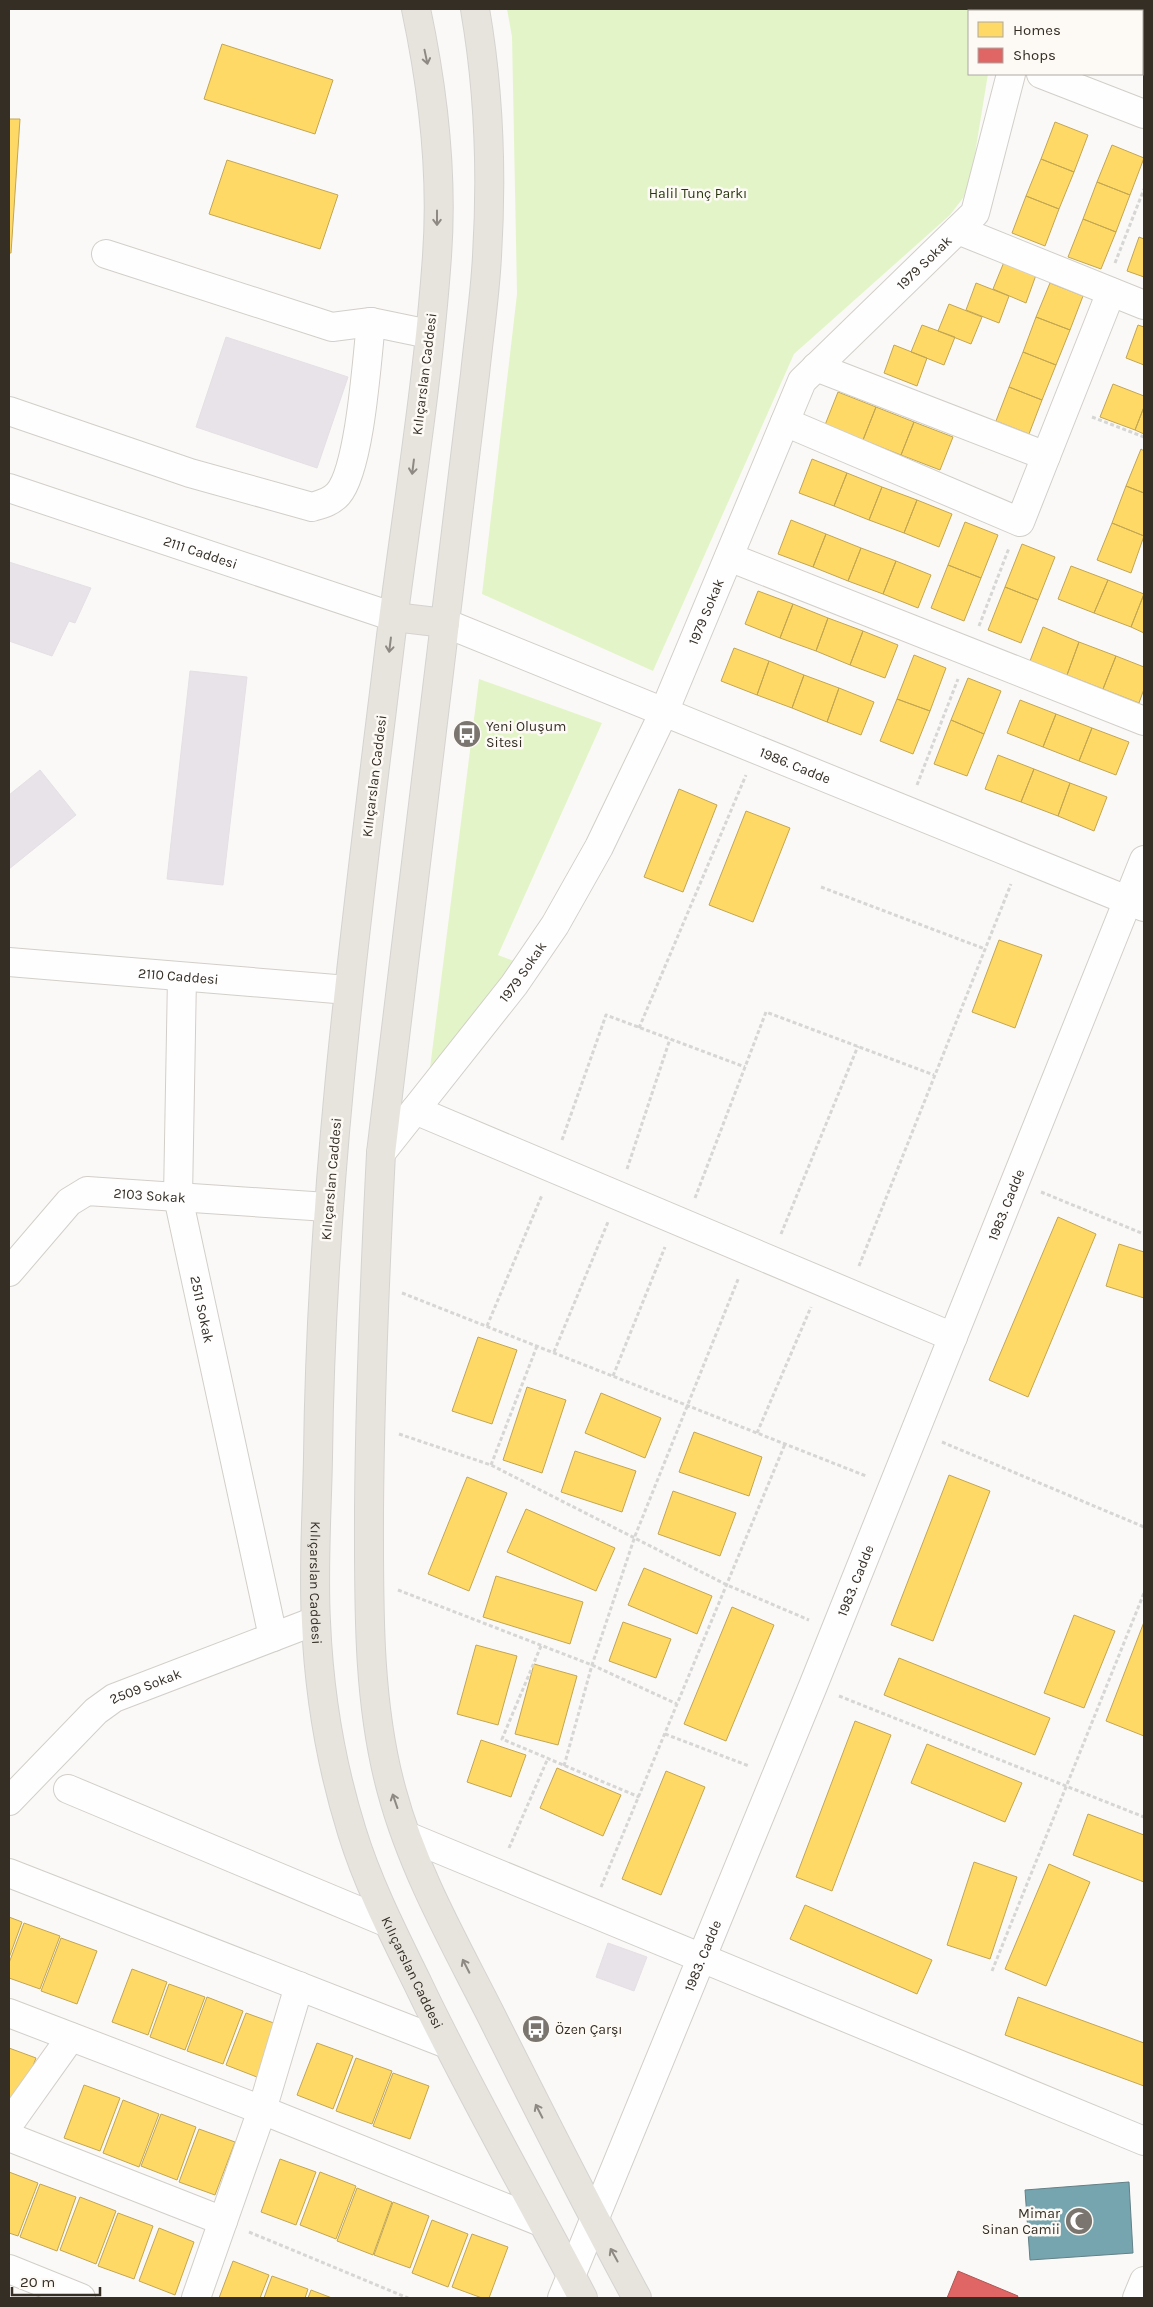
<svg xmlns="http://www.w3.org/2000/svg" width="1153" height="2307" font-family="Karla,sans-serif">
	<rect width="100%" height="100%" fill="#fbf9f7"/>
	<!-- green -->
	<path fill="#e3f5c8" d="M507,9H998V11H969V74H988L971,178L963,198L950,215L794,354L653,671L482,594L517,294L512,37Z
		M479,679L602,723L498,955L514,961L429,1076Z"/>
	<!-- homes -->
	<path fill="#ffd966" stroke="#c2a652" d="M222,44L333,80L315,134L204,99Z
		M9,119H20L11,253H9Z
		M1055,122L1088,135L1074,172L1041,159Z
		M1112,145L1144,158L1130,195L1097,182Z
		M1041,159L1074,172L1059,209L1026,196Z
		M227,160L338,195L320,249L209,214Z
		M1097,182L1130,195L1116,232L1083,219Z
		M1026,196L1059,209L1045,246L1012,233Z
		M1083,219L1116,232L1101,269L1068,257Z
		M1139,237L1144,239V277L1127,271Z
		M1004,262L1036,275L1026,303L993,289Z
		M976,283L1009,296L999,323L966,310Z
		M1050,283L1083,296L1070,330L1036,317Z
		M949,304L982,317L971,344L938,331Z
		M1036,317L1070,330L1056,365L1023,352Z
		M922,325L955,337L944,365L911,352Z
		M1138,325L1144,327V365L1126,358Z
		M894,345L927,358L917,386L884,373Z
		M1023,352L1056,365L1042,400L1009,387Z
		M1113,384L1144,396V407L1135,430L1100,417Z
		M1009,387L1042,400L1029,434L996,421Z
		M838,392L876,407L863,440L825,425Z
		M876,407L914,422L901,455L863,440Z
		M1144,407V434L1135,430Z
		M914,422L953,437L940,470L901,455Z
		M1141,449L1144,451V493L1126,486Z
		M812,459L847,473L834,506L799,493Z
		M847,473L882,487L869,520L834,506Z
		M1126,486L1144,493V536L1112,523Z
		M882,487L917,500L904,533L869,520Z
		M917,500L952,514L939,547L904,533Z
		M791,520L826,534L813,567L778,554Z
		M965,522L998,535L981,578L948,565Z
		M1112,523L1144,536L1131,573L1097,560Z
		M826,534L861,548L848,581L813,567Z
		M1022,544L1055,557L1038,600L1005,587Z
		M861,548L896,561L883,594L848,581Z
		M896,561L931,575L918,608L883,594Z
		M948,565L981,578L964,621L931,608Z
		M1071,566L1108,580L1094,613L1058,599Z
		M1108,580L1144,594L1131,627L1094,613Z
		M1005,587L1038,600L1021,643L988,630Z
		M758,591L793,604L780,638L745,624Z
		M1144,594V633L1131,627Z
		M793,604L828,618L816,651L780,638Z
		M828,618L863,631L850,665L816,651Z
		M1043,627L1079,642L1067,675L1030,661Z
		M863,631L898,645L885,678L850,665Z
		M1079,642L1116,656L1103,689L1067,675Z
		M734,648L769,661L757,695L721,681Z
		M914,655L946,668L930,711L897,699Z
		M1116,656L1144,667V689L1139,703L1103,689Z
		M769,661L804,675L792,708L757,695Z
		M804,675L839,688L827,722L792,708Z
		M968,678L1001,691L984,734L951,720Z
		M839,688L874,702L861,735L827,722Z
		M897,699L930,711L913,754L880,741Z
		M1020,700L1056,714L1043,747L1007,733Z
		M1056,714L1092,728L1079,761L1043,747Z
		M951,720L984,734L967,776L934,764Z
		M1092,728L1129,742L1116,775L1079,761Z
		M998,755L1034,769L1021,802L985,789Z
		M1034,769L1070,783L1058,816L1021,802Z
		M1070,783L1107,797L1094,831L1058,816Z
		M679,789L717,805L683,892L644,877Z
		M746,811L790,828L753,922L709,905Z
		M999,940L1042,955L1015,1028L972,1012Z
		M1058,1217L1096,1234L1028,1397L989,1380Z
		M1119,1244L1144,1252V1298L1106,1286Z
		M478,1337L517,1350L492,1424L452,1411Z
		M527,1387L566,1400L542,1473L503,1460Z
		M601,1393L661,1418L645,1458L585,1433Z
		M694,1432L762,1457L749,1496L679,1472Z
		M575,1451L636,1471L622,1512L561,1492Z
		M949,1475L990,1491L933,1641L891,1625Z
		M467,1477L507,1493L469,1591L428,1574Z
		M673,1491L736,1513L720,1556L658,1534Z
		M526,1509L615,1548L596,1591L507,1552Z
		M644,1568L712,1596L697,1634L628,1605Z
		M496,1576L583,1602L570,1644L483,1617Z
		M732,1607L774,1625L726,1741L684,1724Z
		M1074,1615L1115,1631L1084,1708L1044,1693Z
		M623,1622L671,1639L656,1678L609,1661Z
		M1144,1622V1736L1106,1721Z
		M476,1645L517,1656L498,1725L457,1714Z
		M899,1658L1050,1718L1035,1755L884,1695Z
		M534,1664L577,1676L558,1745L515,1734Z
		M855,1721L891,1735L832,1891L796,1877Z
		M481,1740L526,1755L511,1797L467,1782Z
		M927,1744L1022,1783L1005,1822L911,1783Z
		M557,1768L621,1795L603,1836L540,1808Z
		M666,1771L705,1787L661,1895L622,1879Z
		M1088,1814L1144,1835V1882L1073,1855Z
		M974,1862L1017,1877L990,1959L947,1945Z
		M1049,1864L1090,1882L1046,1986L1005,1969Z
		M805,1905L932,1960L917,1994L790,1939Z
		M9,1917L22,1922L9,1958Z
		M24,1923L60,1936L40,1989L9,1978V1963Z
		M61,1938L97,1951L77,2004L41,1991Z
		M132,1969L167,1982L148,2035L112,2022Z
		M169,1984L205,1997L185,2050L150,2037Z
		M207,1997L243,2011L223,2064L187,2051Z
		M1018,1997L1144,2043V2086L1005,2035Z
		M246,2013L282,2026L262,2079L226,2065Z
		M317,2043L353,2056L333,2109L297,2095Z
		M9,2048L36,2058L16,2111L9,2108Z
		M356,2058L392,2071L372,2124L336,2111Z
		M393,2073L429,2086L410,2139L373,2126Z
		M84,2085L120,2098L100,2151L64,2138Z
		M123,2100L159,2114L139,2167L103,2153Z
		M161,2114L196,2127L177,2180L141,2166Z
		M199,2129L235,2142L215,2195L179,2182Z
		M280,2159L316,2172L296,2225L261,2212Z
		M9,2172L38,2183L18,2236L9,2233Z
		M320,2172L356,2186L336,2239L300,2225Z
		M40,2184L76,2197L57,2251L20,2237Z
		M357,2188L392,2202L373,2255L337,2241Z
		M80,2197L116,2211L96,2264L60,2250Z
		M393,2202L429,2216L410,2268L374,2255Z
		M118,2213L153,2226L134,2279L98,2266Z
		M432,2220L468,2234L448,2287L412,2273Z
		M159,2228L194,2242L175,2295L139,2281Z
		M472,2234L508,2247L489,2298H482L452,2287Z
		M233,2261L269,2275L260,2298H219Z
		M272,2276L308,2289L305,2298H264Z
		M311,2290L332,2298H308Z"/>
	<!-- shops -->
	<path fill="#e06666" stroke="#ac5552" d="M958,2271L1018,2296L1017,2298H947Z"/>
	<!-- public -->
	<path fill="#76a5af" stroke="#628186" d="M1129,2182L1133,2253L1030,2260L1025,2190Z"/>
	<!-- building -->
	<path fill="#e8e3e9" stroke="#e4e0e4" d="M226,337L348,377L317,468L196,427Z
		M9,562L91,588L75,623L69,621L52,656L9,641Z
		M190,671L247,677L223,885L167,879Z
		M40,770L76,815L9,869V795Z
		M608,1943L647,1957L634,1991L596,1977Z"/>
	<g fill="none" stroke-linecap="round" stroke-linejoin="round">
		<defs>
			<g id="minor">
				<path d="M1022,11V9"/>
				<path d="M1041,74L1144,114"/>
				<path d="M958,230L1144,305"/>
				<path d="M106,254L332,327L371,322L429,334"/>
				<path d="M816,367L1046,456L1111,292"/>
				<path d="M9,411L190,473L312,507C322,504 331,502 338,494C360,469 367,359 371,322"/>
				<path d="M785,422L1020,522L1046,456"/>
				<path id="s1" d="M9,488L394,617"/>
				<path d="M729,557L1144,721"/>
				<path id="s2" d="M445,623L1144,907"/>
				<path id="s3" d="M9,962L348,990"/>
				<path id="s4" d="M182,977L178,1197L273,1637"/>
				<path d="M415,1110L953,1337"/>
				<path id="s5" d="M381,1153L514,985L555,925L599,847L664,712L802,381L975,213L1011,74"/>
				<path id="s6" d="M9,1272L69,1202L87,1191L327,1207"/>
				<path d="M68,1789L388,1923"/>
				<path id="s7" d="M9,1801L96,1711L114,1698L315,1621"/>
				<path d="M407,1836L1144,2141"/>
				<path d="M9,1873L447,2044"/>
				<path d="M9,2013L262,2110L541,2222"/>
				<path d="M9,2124L71,2037"/>
				<path d="M9,2137L223,2221"/>
				<path d="M9,2269L81,2298"/>
				<path d="M196,2298L262,2110L299,1986"/>
				<path id="s8" d="M562,2298L813,1686L1144,860"/>
				<path d="M1137,2298L1144,2281"/>
			</g>
			<g id="major">
				<path id="s9" d="M416,9C433,89 443,173 437,256C428,385 406,515 390,644C357,914 321,1184 318,1457C317,1512 313,1568 316,1622C319,1692 331,1765 352,1832C368,1884 394,1935 418,1984C469,2091 528,2193 583,2298"/>
				<path d="M475,9C489,90 492,174 487,256C485,296 479,335 475,374L381,1153C375,1272 370,1390 369,1509C369,1603 367,1702 392,1792C413,1870 454,1942 490,2013C538,2109 586,2204 637,2298"/>
				<path d="M394,617L445,623"/>
			</g>
		</defs>
		<!-- minor casing -->
		<use href="#minor" stroke="#d2cfc9" stroke-width="30"/>
		<!-- major casing -->
		<use href="#major" stroke="#d5d3d0" stroke-width="30"/>
		<!-- path -->
		<path stroke="#d6d6d5" stroke-width="3" stroke-dasharray="4 2.5" stroke-linecap="butt" d="M1125,11L1126,9
			M1115,263L1144,189
			M1092,417L1144,437
			M979,626L1009,548
			M917,785L958,679
			M821,887L985,949
			M639,1028L746,775
			M562,1140L606,1015L745,1067
			M627,1169L670,1039
			M1041,1192L1144,1234
			M695,1198L766,1012L934,1075
			M781,1234L858,1046
			M859,1266L1011,884
			M402,1293L866,1476
			M487,1326L542,1195
			M554,1352L608,1222
			M613,1376L665,1247
			M757,1433L811,1307
			M399,1434L491,1465L727,1585L809,1620
			M942,1442L1144,1527
			M491,1465L537,1346
			M398,1590L592,1665L677,1704
			M541,1646L502,1739L639,1797
			M839,1696L1144,1817
			M665,1734L749,1766
			M564,1766L592,1665L635,1536L739,1277
			M509,1848L548,1758
			M601,1887L785,1444
			M992,1971L1144,1593
			M249,2232L408,2298"/>
		<!-- minor -->
		<use href="#minor" stroke="#fefefe" stroke-width="28"/>
		<!-- major -->
		<use href="#major" stroke="#e7e4de" stroke-width="28"/>
	</g>
	<!-- one-way arrows -->
	<defs><path id="oneway-shaft" d="M-6 0H5M1.5-3L5.5 0L1.5 3" fill="none" stroke-width="1.6" stroke-linecap="round" stroke-linejoin="round" transform="scale(1.25)"/></defs>
	<g stroke="#8e8982">
		<use href="#oneway-shaft" transform="translate(426 57) rotate(78)"/>
		<use href="#oneway-shaft" transform="translate(437 218) rotate(90)"/>
		<use href="#oneway-shaft" transform="translate(413 467) rotate(97)"/>
		<use href="#oneway-shaft" transform="translate(390 645) rotate(97)"/>
		<use href="#oneway-shaft" transform="translate(395 1801) rotate(-109)"/>
		<use href="#oneway-shaft" transform="translate(466 1966) rotate(-117)"/>
		<use href="#oneway-shaft" transform="translate(539 2111) rotate(-117)"/>
		<use href="#oneway-shaft" transform="translate(614 2255) rotate(-119)"/>
	</g>
	<!-- icons -->
	<defs>
		<symbol id="bus-disc" viewBox="-11 -11 22 22"><circle r="9.5" fill="#7a756e" stroke="#fdfaf5"/><path d="M-5-6H5V4H4V6H2V4H-2V6H-4V4H-5ZM-3.5-4V0h7V-4ZM-3.5 1.2v1.5H-2V1.2ZM2 1.2v1.5H3.5V1.2Z" fill="#fff"/></symbol>
		<symbol id="mosque-disc" viewBox="-11 -11 22 22"><circle r="9.5" fill="#7a756e" stroke="#fdfaf5"/><path d="M3.5-4.9A6 6 0 1 0 3.5 4.9A5 5 0 1 1 3.5-4.9Z" fill="#fff"/></symbol>
	</defs>
	<g fill-rule="evenodd">
		<use href="#bus-disc" x="451" y="718" width="32" height="32"/>
		<use href="#bus-disc" x="520" y="2013" width="32" height="32"/>
		<use href="#mosque-disc" x="1063" y="2205" width="32" height="32"/>
	</g>
	<g text-anchor="middle" stroke-width="5" stroke-linejoin="round" paint-order="stroke">
		<!-- park labels -->
		<g font-size="14" fill="#293711" stroke="#fdfaf5">
			<text x="698" y="198">Halil Tunç Parkı</text>
		</g>
		<!-- street labels -->
		<g font-size="14" fill="#342e25" stroke="#fdfaf5">
			<text dy="5" stroke="none"><textPath href="#s5" startOffset="1055">1979 Sokak</textPath></text>
			<text transform="translate(424 374) rotate(-83)" y="5">Kılıçarslan Caddesi</text>
			<text dy="5" stroke="none"><textPath href="#s1" startOffset="202">2111 Caddesi</textPath></text>
			<text dy="5" stroke="none"><textPath href="#s5" startOffset="635">1979 Sokak</textPath></text>
			<text dy="5" stroke="none"><textPath href="#s2" startOffset="378">1986. Cadde</textPath></text>
			<text transform="translate(374 776) rotate(-83)" y="5">Kılıçarslan Caddesi</text>
			<text dy="5" stroke="none"><textPath href="#s5" startOffset="230">1979 Sokak</textPath></text>
			<text dy="5" stroke="none"><textPath href="#s3" startOffset="170">2110 Caddesi</textPath></text>
			<text transform="translate(331 1179) rotate(-85)" y="5">Kılıçarslan Caddesi</text>
			<text dy="5" stroke="none"><textPath href="#s6" startOffset="176">2103 Sokak</textPath></text>
			<text dy="5" stroke="none"><textPath href="#s8" startOffset="1180">1983. Cadde</textPath></text>
			<text dy="5" stroke="none"><textPath href="#s4" startOffset="335">2511 Sokak</textPath></text>
			<text dy="5" stroke="none"><textPath href="#s8" startOffset="775">1983. Cadde</textPath></text>
			<text dy="5" stroke="none"><textPath href="#s9" startOffset="1582">Kılıçarslan Caddesi</textPath></text>
			<text dy="5" stroke="none"><textPath href="#s7" startOffset="181">2509 Sokak</textPath></text>
			<text dy="5" stroke="none"><textPath href="#s8" startOffset="370">1983. Cadde</textPath></text>
			<text dy="5" stroke="none"><textPath href="#s9" startOffset="1988">Kılıçarslan Caddesi</textPath></text>
		</g>
		<!-- poi labels -->
		<g font-size="14" fill="#342e25" stroke="#fdfaf5" text-anchor="start">
			<text x="486" y="731">Yeni Oluşum<tspan x="486" dy="16">Sitesi</tspan></text>
			<text x="555" y="2034">Özen Çarşı</text>
			<text x="1060" y="2218" text-anchor="end">Mimar<tspan x="1060" dy="16">Sinan Camii</tspan></text>
		</g>
	</g>
	<!-- border -->
	<rect width="1153" height="2307" fill="none" stroke="#342e25" stroke-width="20"/>
	<!-- legend -->
	<rect x="968" y="10" width="175" height="65" fill="#fdfaf5" stroke="#ada8a2"/>
	<rect x="978" y="22" width="25" height="15" fill="#ffd966" stroke="#ada8a2"/>
	<text x="1013" y="35" font-size="15" fill="#342e25">Homes</text>
	<rect x="978" y="48" width="25" height="15" fill="#e06666" stroke="#ada8a2"/>
	<text x="1013" y="60" font-size="15" fill="#342e25">Shops</text>
	<!-- scale -->
	<path d="M12 2287v8h88v-8" fill="none" stroke="#342e25" stroke-width="2.5"/>
	<text x="20" y="2287" font-size="15" fill="#342e25" stroke="#fdfaf5" stroke-width="4" paint-order="stroke">20 m</text>
</svg>
